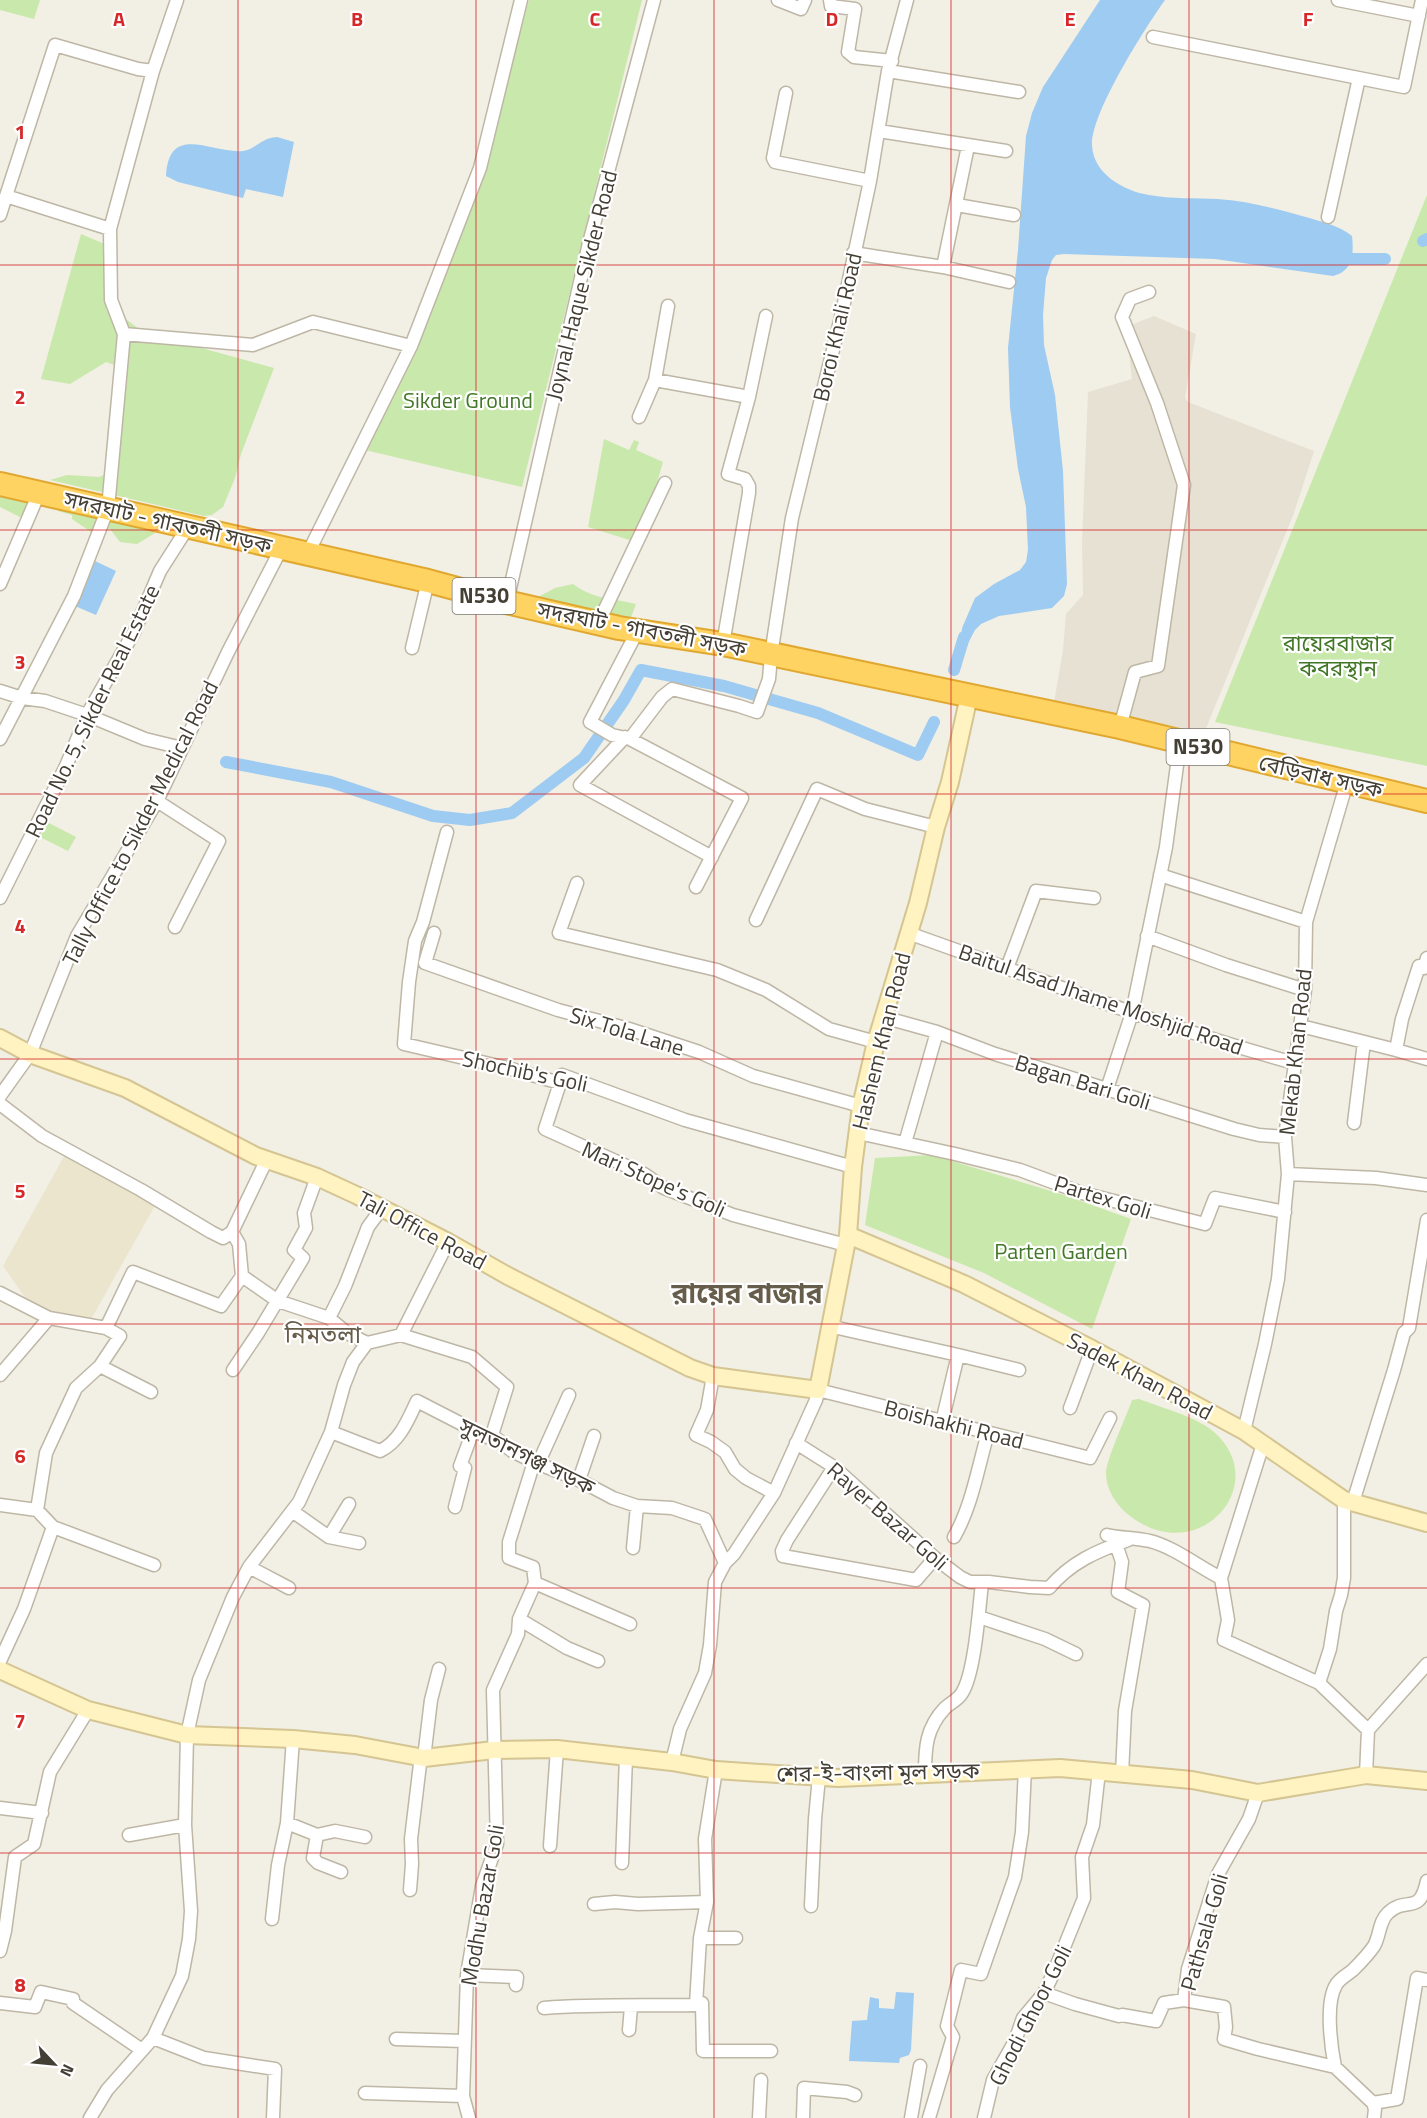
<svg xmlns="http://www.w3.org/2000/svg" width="1427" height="2118" font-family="'Titillium Web','Noto Sans Bengali',sans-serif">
	<rect width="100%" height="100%" fill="#f2efe4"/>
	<!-- residential -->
	<path fill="#e6e1d2" d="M1154,316L1196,334L1185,398L1188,402L1314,451L1294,513L1200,743L1053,708L1063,651L1066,614L1083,595L1082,544L1088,392L1132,379L1126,327Z"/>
	<!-- education -->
	<path fill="#ece5cd" d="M67,1151L157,1202L90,1321L70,1320L27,1300L3,1266Z"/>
	<!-- green -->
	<path fill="#c9e8ab" d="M0,0H40L34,19L0,10Z
		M529,0H642L522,487L365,450L501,100Z
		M1427,195V766L1215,722Z
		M81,234L107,245L106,310L119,314L143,332L274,368L241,454L235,478L223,507L212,515L204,516L50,480L67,475L99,477L111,472L126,369L106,362L70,384L41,379Z
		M604,439L629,450L634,440L639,442L636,450L663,462L639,543L588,527Z
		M0,485L33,500L28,521L0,507Z
		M54,497L153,520L155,533L137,544L120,542L110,529L91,532L72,519V515L58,511Z
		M573,584C595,600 611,598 636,604L628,625L525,604L555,588Z
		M47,822L76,837L68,851L40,837Z
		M932,1155L1064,1195L1131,1219L1092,1329L984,1273L865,1225L875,1158Z
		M1139,1399C1162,1408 1195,1416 1214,1432C1273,1484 1199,1569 1130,1516C1117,1506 1106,1490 1106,1473C1106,1460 1127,1415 1132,1400Z"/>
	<!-- water -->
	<path fill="#9ecbf1" d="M1100,0H1165C1145,28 1091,113 1092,145C1093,174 1124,191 1149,195C1171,199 1195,198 1217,199C1247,201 1274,208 1302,216C1319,221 1339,225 1352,236C1354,254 1353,271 1333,276L1215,259L1064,254L1056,255L1052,260L1046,278L1043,315L1044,345L1055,395L1063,471L1067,584L1064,596L1052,608L999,616L981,624L975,630L965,649L960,652L962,628L975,598L994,584L1020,570L1026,562L1028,550L1026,507L1018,469L1010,407L1008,348L1018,250L1026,136L1032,113L1043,87Z
		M277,137L294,142L283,197L246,189L243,198L178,182L166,176C169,122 212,154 243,151C256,149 261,138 277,137Z
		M95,561L116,571L96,615L75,606Z
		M896,1992L914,1993L911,2050L909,2055L900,2058L899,2063L849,2061L852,2021L867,2020L870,1997L879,1999V2008L894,2009Z"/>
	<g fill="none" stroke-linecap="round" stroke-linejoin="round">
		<!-- canal -->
		<path stroke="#9ecbf1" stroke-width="12" d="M1423,241L1427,239
			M1335,259H1385
			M954,670L964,637
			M226,762L331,782L433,816L470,820L512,813L584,758L624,700L641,670L724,686L818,713L918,755L934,722"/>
		<defs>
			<path id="street" d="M778,0L801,9L805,0
				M830,0L831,6L855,9L848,52L854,57L892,61
				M1338,0L1419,16
				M1153,37L1404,87L1422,0
				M888,71L1019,92
				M786,93L773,158L775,162L870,181
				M879,131L1006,151
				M957,205L1014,215
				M0,215L6,196
				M1328,217L1359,78
				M110,229L6,196L55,45L138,69L153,71
				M853,253L943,267L1009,282
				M943,267L968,146
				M124,334L253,345L313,322L411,346
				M655,380L749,397
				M639,417L655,380L668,306
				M307,555L411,346L480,168L521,0
				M0,584L39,493
				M506,606L589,243L654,0
				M597,626L665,483
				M637,632L590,722L612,735L630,739L742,798L696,887
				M723,644L749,493V486L745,479L728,474L749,397L766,316
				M412,648L428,581
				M0,691L22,698L45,701L87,715L145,739L182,748
				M1120,727L1135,672L1158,666L1184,485L1157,403L1122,317L1130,299L1149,292
				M625,737L580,785L712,857
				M0,739L74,596L108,508L124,334L111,300L110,229L153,71L177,0
				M630,739L662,697L672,689L739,706L757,712L769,679L771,655L792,518L841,317L870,181L888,71L907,0
				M157,801L219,841L175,927
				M447,832L423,922L415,941L409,982L404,1044L511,1069L560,1083L562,1075L685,1120L853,1167
				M1160,875L1306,922
				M577,883L559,933L717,970L766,990L829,1029L876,1042
				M0,898L66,766L87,715L134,632L160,571L188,527
				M756,920L817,789L865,809L936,827
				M434,933L425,963L558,1010L629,1029L699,1052L753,1076L861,1106
				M908,933C1036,978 1163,1027 1294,1063
				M1147,936L1226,965L1305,990
				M1427,958L1424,968L1419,966L1402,1019L1396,1050L1427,1059
				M1007,968L1036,891L1094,898
				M883,1017L937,1032L995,1054L1234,1129L1259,1135L1285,1137
				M1301,1026L1396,1050
				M560,1083L545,1129L644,1174L664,1188L733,1215L846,1245
				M1107,1089L1132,1013L1166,847L1180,743
				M0,1096L30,1054L77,936L157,801L228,652L281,549
				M0,1104L42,1136L141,1190L211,1232L223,1238L232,1232
				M1354,1123L1364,1042
				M858,1133L955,1154L1020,1170L1082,1193L1205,1224L1215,1198L1285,1212
				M905,1143L937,1032
				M1288,1174L1376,1178L1427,1185
				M242,1276L278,1301L329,1318L347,1333L367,1343
				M0,1293L49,1318L106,1328
				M329,1318L345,1286L368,1227L382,1208
				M829,1326L958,1355L942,1422
				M401,1335L472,1357L507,1387L492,1435
				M958,1355L1019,1370
				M100,1366L151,1392
				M233,1370L258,1333L303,1258L294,1250L306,1228L304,1213L317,1177
				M0,1375L49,1318
				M713,1376L707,1410L696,1435L711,1442L725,1452L735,1469L746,1478L774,1493
				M1070,1408L1092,1349
				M1244,1431L1265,1344L1278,1279L1288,1174L1285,1137L1305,990L1306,922L1347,782
				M331,1432L380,1451C400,1441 408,1420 417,1401L487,1437L492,1435L512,1451L534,1462L579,1480L613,1498L637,1506L672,1508L705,1519L725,1563
				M796,1443L834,1467L935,1558L960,1577L970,1582H989L1030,1587L1049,1588C1071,1562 1097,1551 1128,1540
				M538,1464L569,1395
				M834,1467L787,1540L782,1551L783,1556L916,1580L935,1558
				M579,1480L594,1436
				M1344,1500V1578L1341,1595L1336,1611L1330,1649L1319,1683L1368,1730
				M1353,1502L1394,1370L1404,1333L1409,1328L1427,1220
				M0,1505L37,1510L46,1453L76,1388L100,1366L120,1336L106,1328L133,1272L221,1306L242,1276L239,1244L232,1232L267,1159
				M455,1507L465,1468L460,1466L473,1431
				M37,1510L53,1527L154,1565
				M292,1511L329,1537L359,1543
				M1107,1535C1121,1538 1137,1538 1150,1541C1176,1548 1197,1566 1221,1578L1263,1444
				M329,1537L349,1504
				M954,1537C972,1506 978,1467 988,1433
				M1116,1544L1122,1562L1118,1592L1143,1605L1125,1711L1122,1774
				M633,1548L637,1506
				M249,1567L289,1588
				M1221,1578L1228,1620L1224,1640L1319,1683
				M535,1583L630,1624
				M979,1617L1045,1639L1076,1654
				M519,1619L567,1648L598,1661
				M0,1661L24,1609L53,1527
				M672,1762L680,1729L705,1673L710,1645L715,1582L725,1563L734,1554L774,1493L816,1400L818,1390L1090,1458L1110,1418
				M925,1773C925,1748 926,1728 945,1708C950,1703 958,1700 962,1693C975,1673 979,1608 982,1583
				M1366,1775L1368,1730L1427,1664
				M1258,1793L1249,1819L1218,1874L1188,1969L1184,2000L1224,2007L1226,2027L1224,2039L1258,2049L1335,2067
				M0,1808L42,1813
				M287,1823L317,1835L313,1858L318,1863L341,1872
				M129,1835L185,1825
				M317,1835L335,1831L365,1837
				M550,1846L557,1749
				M622,1863L626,1757
				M410,1890L412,1864L411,1839L420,1764L424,1758L431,1700L439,1669
				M594,1904L615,1902L638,1904L707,1902
				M811,1906L815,1819L819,1777
				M272,1919L278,1865L287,1823L293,1739
				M700,1938H736
				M0,1951L5,1931L15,1857L34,1844L50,1772L88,1710
				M467,1975L517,1977L516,1985
				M1044,1993L1075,2004L1119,2016L1122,2015L1156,2021L1164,2003L1184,2000
				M0,2003L35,2007L41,1992L73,1999V2003L142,2050
				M696,2005L700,1938L707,1902L705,1839L716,1770
				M544,2008C594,2004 645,2006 696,2005L702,2003L703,2051H771
				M629,2030L631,2007
				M153,2038L204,2058L275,2069L273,2118
				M396,2039L464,2041
				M365,2093L463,2096
				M1373,2103L1397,2099L1417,1978L1427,1980
				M90,2118L107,2090L153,2038L182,1976L189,1939L191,1911L185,1825L187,1735L199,1680L233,1597L249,1567L299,1502L331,1432L344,1385L353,1362L367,1343L401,1335L448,1242
				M469,2118L463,2096L467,1975L482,1886L497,1844L493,1690L518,1634L519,1619L535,1583L533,1567L509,1558V1542L534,1462
				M759,2118L761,2080
				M803,2118L804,2088L847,2092L855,2095
				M911,2118L920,2066
				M929,2118L953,2037L947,2026L961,1970L981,1974L1015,1877L1022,1832L1025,1768
				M984,2118L993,2080L1015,2041L1023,2018L1044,1993L1054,1972L1084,1898L1082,1857L1093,1825L1099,1771
				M1374,2118L1375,2109L1373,2103L1335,2067C1331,2047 1325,2003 1336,1985C1339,1979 1347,1975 1353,1970C1361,1962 1368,1955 1374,1946C1380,1936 1379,1921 1388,1913C1407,1895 1419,1917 1427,1881"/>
			<path id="secondary" d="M0,1038L30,1054L125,1088L256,1156L317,1177L356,1195L448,1242L508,1276L690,1368L713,1376L818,1390L848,1235L853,1167L861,1106L876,1042L918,903L936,827L950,782L969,696
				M848,1235L964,1284L1092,1349L1244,1431L1344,1500L1427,1523
				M0,1670L88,1710L187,1735L293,1739L355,1745L424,1758L494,1750L557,1749L672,1762L716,1770L838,1778L1060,1768L1192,1780L1258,1793L1366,1775L1427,1781"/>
			<path id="highway" d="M0,484L428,581L506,602L619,628L723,644L1120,727L1427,801"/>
		</defs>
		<!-- street casing -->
		<use href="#street" stroke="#beb7a6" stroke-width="15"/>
		<!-- secondary casing -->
		<use href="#secondary" stroke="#d4c592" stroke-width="20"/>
		<!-- highway casing -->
		<use href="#highway" stroke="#e0a830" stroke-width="26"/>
		<!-- street -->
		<use href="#street" stroke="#fff" stroke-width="12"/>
		<!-- secondary -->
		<use href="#secondary" stroke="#fff3c1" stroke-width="16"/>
		<!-- highway -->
		<use href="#highway" stroke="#ffd362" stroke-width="22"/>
	</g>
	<!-- grid -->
	<path fill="none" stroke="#d62828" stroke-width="1.5" stroke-opacity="0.55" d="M238,0V2118M476,0V2118M714,0V2118M951,0V2118M1189,0V2118M0,265H1427M0,530H1427M0,794H1427M0,1059H1427M0,1324H1427M0,1588H1427M0,1853H1427"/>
	<g text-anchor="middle" stroke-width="4.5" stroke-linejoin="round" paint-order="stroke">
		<!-- shield labels -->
		<g fill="#fff" stroke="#7c7971" stroke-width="1.5">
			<rect x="452.5" y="578" width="63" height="36" rx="4.5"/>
			<rect x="1166.5" y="729" width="63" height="36" rx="4.5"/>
		</g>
		<g font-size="21" font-weight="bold" fill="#443f34">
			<text x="484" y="603">N530</text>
			<text x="1198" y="754">N530</text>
		</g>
		<!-- street labels -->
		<g font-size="22" fill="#443f34" stroke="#fff">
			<text transform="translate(581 285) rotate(-76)" y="8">Joynal Haque Sikder Road</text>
			<text transform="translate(837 327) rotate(-77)" y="8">Boroi Khali Road</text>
			<text transform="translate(168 522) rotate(13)" y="8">সদরঘাট - গাবতলী সড়ক</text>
			<text transform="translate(642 629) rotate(11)" y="8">সদরঘাট - গাবতলী সড়ক</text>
			<text transform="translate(92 711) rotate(-64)" y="8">Road No. 5, Sikder Real Estate</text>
			<text transform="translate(1321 776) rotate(13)" y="8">বেড়িবাধ সড়ক</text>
			<text transform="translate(140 823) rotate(-63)" y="8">Tally Office to Sikder Medical Road</text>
			<text transform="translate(1101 999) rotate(19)" y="8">Baitul Asad Jhame Moshjid Road</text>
			<text transform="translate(627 1031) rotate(17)" y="8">Six Tola Lane</text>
			<text transform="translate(881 1041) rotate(-76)" y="8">Hashem Khan Road</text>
			<text transform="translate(1295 1052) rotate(-84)" y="8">Mekab Khan Road</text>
			<text transform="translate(525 1071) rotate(12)" y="8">Shochib's Goli</text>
			<text transform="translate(1083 1082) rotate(17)" y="8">Bagan Bari Goli</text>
			<text transform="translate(654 1179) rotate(24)" y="8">Mari Stope's Goli</text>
			<text transform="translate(1103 1197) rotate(17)" y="8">Partex Goli</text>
			<text transform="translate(422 1230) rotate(28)" y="8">Tali Office Road</text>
			<text transform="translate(1140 1376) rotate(28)" y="8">Sadek Khan Road</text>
			<text transform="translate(954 1424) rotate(14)" y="8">Boishakhi Road</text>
			<text transform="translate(527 1456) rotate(26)" y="8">সুলতানগঞ্জ সড়ক</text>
			<text transform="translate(888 1516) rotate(41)" y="8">Rayer Bazar Goli</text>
			<text transform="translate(878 1772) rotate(-1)" y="8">শের-ই-বাংলা মূল সড়ক</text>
			<text transform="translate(482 1905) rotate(-80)" y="8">Modhu Bazar Goli</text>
			<text transform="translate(1204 1932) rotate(-74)" y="8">Pathsala Goli</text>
			<text transform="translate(1030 2015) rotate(-63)" y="8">Ghodi Ghoor Goli</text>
		</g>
		<!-- park labels -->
		<g font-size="22" fill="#417726" stroke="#fff">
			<text x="468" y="408">Sikder Ground</text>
			<text x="1338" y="651">রায়েরবাজার<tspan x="1338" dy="25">কবরস্থান</tspan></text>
			<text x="1061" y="1259">Parten Garden</text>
		</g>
		<!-- neighbourhood labels -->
		<g font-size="24" fill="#675d4b" stroke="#fff">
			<text x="323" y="1343">নিমতলা</text>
		</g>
		<!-- district labels -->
		<g font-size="28" font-weight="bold" fill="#675d4b" stroke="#fff">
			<text x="747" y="1303">রায়ের বাজার</text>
		</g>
	</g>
	<g font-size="20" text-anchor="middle" font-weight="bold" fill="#d62828" stroke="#fff" stroke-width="4.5" stroke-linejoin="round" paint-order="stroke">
		<text x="119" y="26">A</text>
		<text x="357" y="26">B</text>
		<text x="595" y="26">C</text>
		<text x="832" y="26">D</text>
		<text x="1070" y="26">E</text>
		<text x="1308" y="26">F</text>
		<text x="20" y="139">1</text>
		<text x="20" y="404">2</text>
		<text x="20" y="669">3</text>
		<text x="20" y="933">4</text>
		<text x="20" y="1198">5</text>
		<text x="20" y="1463">6</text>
		<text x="20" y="1728">7</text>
		<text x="20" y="1992">8</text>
	</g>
	<!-- north arrow -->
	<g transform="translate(54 2064) rotate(116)" stroke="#ffffff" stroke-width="4.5" paint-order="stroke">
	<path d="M0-4.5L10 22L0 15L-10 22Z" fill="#443f34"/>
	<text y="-9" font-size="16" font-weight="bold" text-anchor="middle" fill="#443f34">N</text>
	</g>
</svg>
